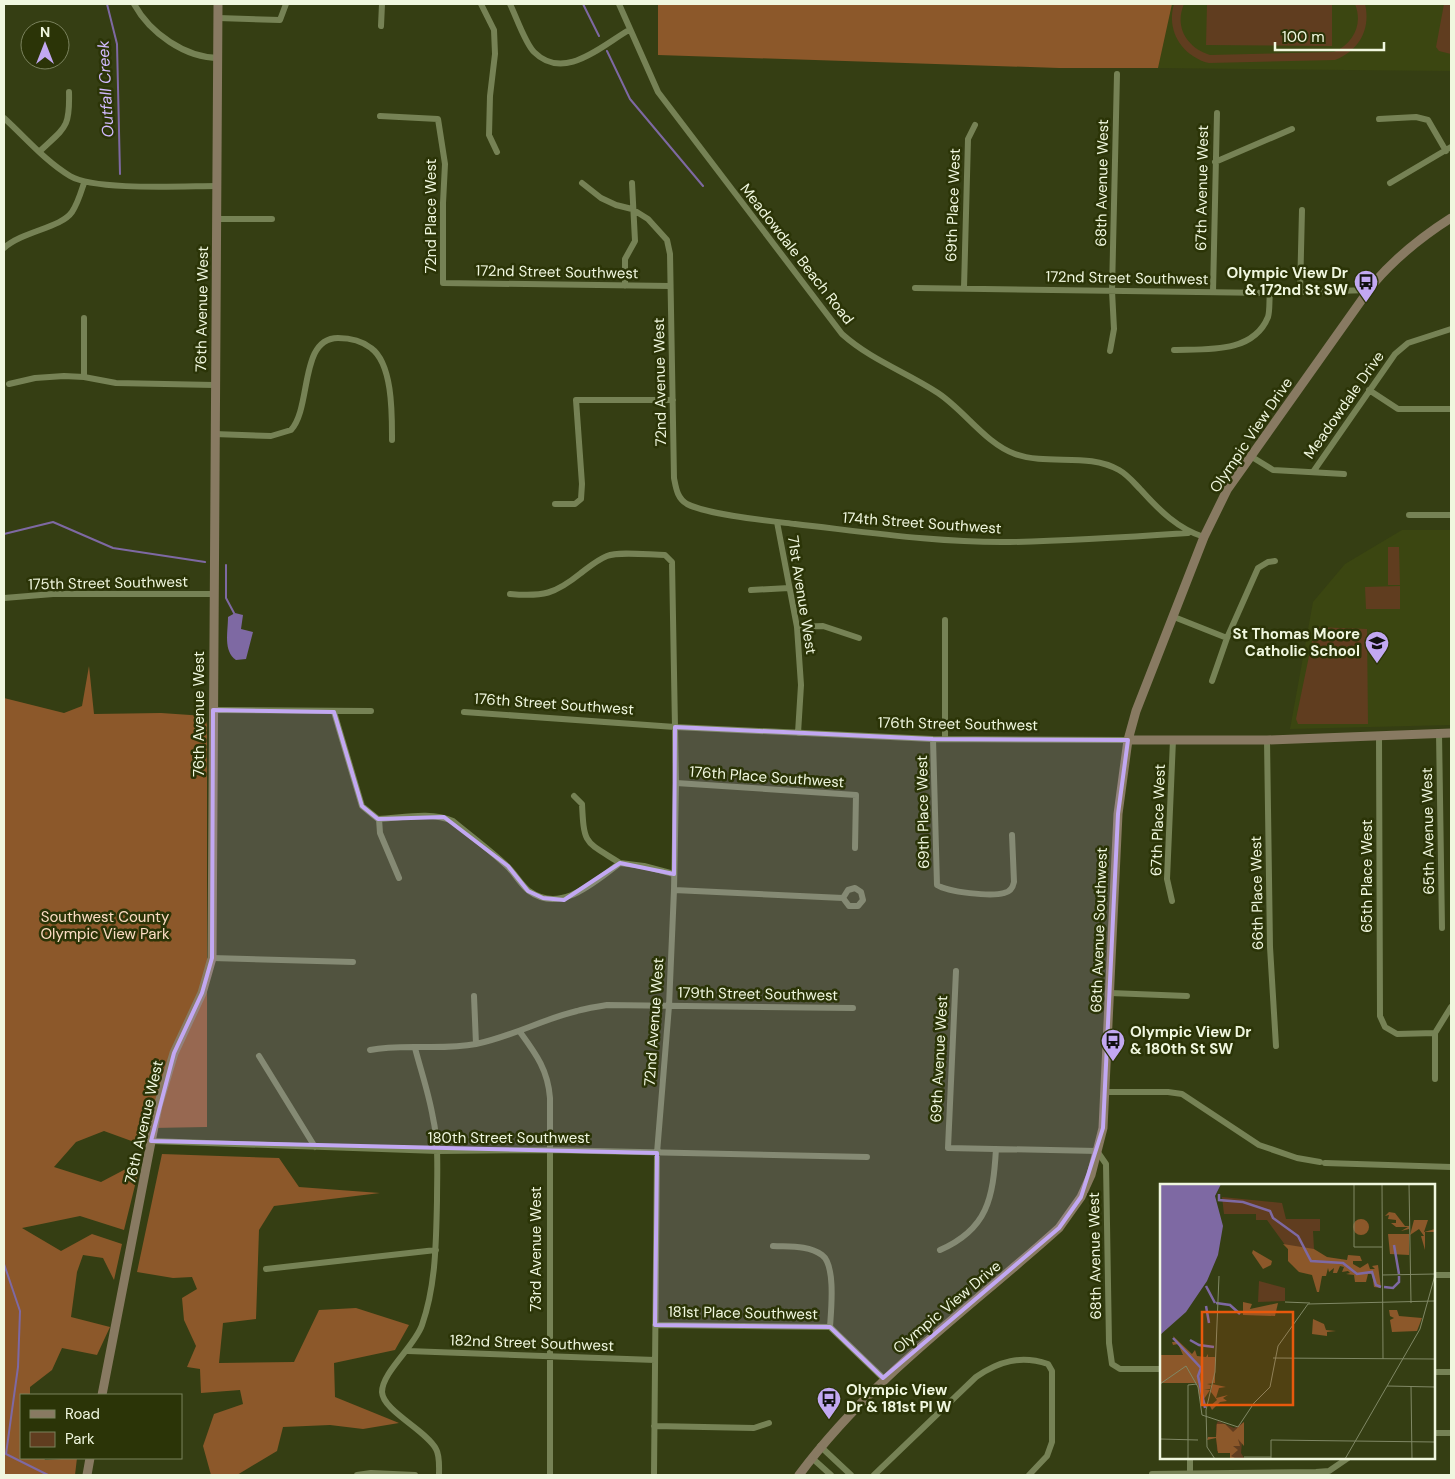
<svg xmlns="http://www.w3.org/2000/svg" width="1455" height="1479" font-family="'DM Sans',sans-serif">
	<rect width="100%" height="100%" fill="#353e13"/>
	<!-- built -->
	<path fill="#3b4611" d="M1172,4H1451V71L1158,68Z
		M1402,530H1451V725L1290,729L1313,602L1345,564Z"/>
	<!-- green -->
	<path fill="#603d1f" d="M1174,4H1184C1174,27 1187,48 1210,55L1334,52C1354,43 1363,24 1355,4H1365C1371,29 1359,51 1335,60L1209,63C1182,56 1166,31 1174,4Z
		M1207,4H1332V46L1206,45Z
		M1444,4H1451V54L1439,51L1436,47Z
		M1388,547H1399L1400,585H1388Z
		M1400,586V609H1366L1365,587Z
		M1315,627L1367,629L1368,724H1298L1296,719Z"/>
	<!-- forest -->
	<path fill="#8c582a" d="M658,4H1172L1158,68H1059L658,55Z
		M89,666L94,714L161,713L205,716L207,725V1127L152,1128L137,1143L104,1131L76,1142L54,1167L101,1182L141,1161L124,1230L80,1216L22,1228L61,1251L92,1234L122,1244L114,1280L103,1258L83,1255L77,1272L71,1317L110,1327L97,1355L62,1348L52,1370L30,1387V1395H21V1458H44L45,1460L77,1458L75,1475H4V698L64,713L82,706Z
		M162,1154L279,1158L299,1187L380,1193L274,1206L259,1230L256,1319L223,1323L219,1363L294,1362L319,1310L356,1308L409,1325L395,1350L334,1363L335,1397L399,1423L363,1429L330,1425L283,1427L277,1451L237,1475H211L203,1446L214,1414L243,1404L240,1390L201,1393L200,1369L187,1367L196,1346L184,1320L182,1298L197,1289L192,1277L173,1278L137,1272Z"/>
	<!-- water -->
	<path fill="#7e69a3" d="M235,613L243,615L241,629L253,632L246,659L236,660C223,651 228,632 228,617Z"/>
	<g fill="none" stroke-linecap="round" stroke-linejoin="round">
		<!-- stream -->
		<path stroke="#7e69a3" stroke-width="2" d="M107,4L117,44L120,174
			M583,4L599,36
			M607,51L630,99L703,186
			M4,534L53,522L113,548L205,562
			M226,565V598L234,613
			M4,1264L20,1311L18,1367L6,1454L48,1475"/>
		<!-- street -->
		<path stroke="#768255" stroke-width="6" d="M134,4C150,33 185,58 219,58
			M481,4L494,30L495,54L490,96L489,135L497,152
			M510,4C516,16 525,43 534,52C564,82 601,46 629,30
			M619,4L658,92L842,334C871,360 906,372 938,393C965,411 985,443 1015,454C1049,466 1088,452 1119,470C1128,475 1134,483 1141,490C1159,510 1178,529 1204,537
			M218,18L280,20L286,4
			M381,26L382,4
			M380,116L438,119L445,164L443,203V283L670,286
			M4,118C25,137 45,161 70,176C95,191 184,186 217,186
			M1379,119L1416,117L1428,120L1446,151
			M39,152C65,127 70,129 69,92
			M1215,162L1292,129
			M582,183L601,198L616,205L632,209L648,219L667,240L670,254L674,478C676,488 677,498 687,504C708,515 770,521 795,524C866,532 938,543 1010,542C1069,541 1129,537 1188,533
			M1390,183L1451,147
			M217,219H272
			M4,248C23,231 61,228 72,212C78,203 81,192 84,183
			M625,286V259L635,241L632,183
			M915,288L1270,293L1369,290
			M964,288L968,139L975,125
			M1213,292L1217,113
			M1300,292L1302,210
			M1174,350C1206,349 1253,354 1268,317C1270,311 1269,300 1270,293
			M1110,351L1114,329L1112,291L1117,74
			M84,377V318
			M9,384L35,378L64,376L84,377L116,383L214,385
			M1369,390L1398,409H1451
			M214,434L271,436L291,430C312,407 299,338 338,338C349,338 362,341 371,348C393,364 392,415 392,440
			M1252,457L1273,470L1344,474
			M1313,472L1395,354L1408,343L1451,329
			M555,504H575L581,499L582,484L576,400H673
			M1409,515H1451
			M777,522L797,627L801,685L798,733
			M751,590L789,588
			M510,594C543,597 555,594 581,573C589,567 597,560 607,556C619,551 650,555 665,555L672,562L676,783L674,890L669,1006L657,1153L654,1475
			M4,598L53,594H213
			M1174,617L1227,638
			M797,627L823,626L859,638
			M1212,681L1227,638L1258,568L1268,562L1275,561
			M213,710L371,711
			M334,712L362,806L378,819C402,818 430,811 453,821C471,836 490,850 506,865C515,873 520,884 529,891C561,914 594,882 620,863L644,866L674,874
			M464,712L675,727L933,739L1128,740
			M1439,733L1442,928
			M1379,736L1380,1016L1385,1027L1397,1034L1435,1033L1451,1007
			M933,739L937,885C948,892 991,897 1004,893C1010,892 1013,887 1014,882L1012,835
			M945,739V620
			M1267,740L1270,947L1276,1046
			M676,783L856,795L855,848
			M574,796L582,804C584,846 585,841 620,863
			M379,819L380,833L399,878
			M674,890L843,898L849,906H858L863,900L861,892L855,888L848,890L843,898
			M1172,901L1167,879L1173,740
			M212,958L353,962
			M956,971L948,1148L1097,1151L1106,1164L1109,1343L1112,1364L1120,1369H1161
			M1110,993L1187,996
			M474,996L476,1044
			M520,1032C536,1054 548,1070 550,1098V1475
			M415,1048C421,1071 429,1094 433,1118C439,1145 437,1173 437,1201C436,1242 436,1285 422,1325C415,1346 382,1372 382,1392C383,1411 426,1430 436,1449C440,1456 439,1467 439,1475
			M370,1050C404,1043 440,1051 476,1044C511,1037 543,1019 577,1011C587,1008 597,1007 607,1005L853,1008
			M259,1056L315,1147
			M1435,1079V1033
			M1106,1092H1168L1182,1094L1259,1145L1297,1158L1320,1162
			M151,1141L438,1151L549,1150L867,1157
			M1325,1163L1451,1167
			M773,1246C789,1247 808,1245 822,1255C836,1265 831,1311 830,1327L883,1378
			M940,1250C988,1229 993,1198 996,1149
			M266,1269L436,1250
			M1434,1275H1451
			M655,1325L830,1327
			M408,1351L655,1360
			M1434,1372H1451
			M654,1426L754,1428L769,1423
			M1434,1433H1451
			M820,1446L851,1475
			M812,1458L831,1475
			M1152,1474L1316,1472L1329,1471L1348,1458
			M357,1475L371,1473L415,1475
			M874,1475L976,1377C999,1361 1021,1355 1048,1364L1052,1371V1442L1047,1456L1029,1475
			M1190,1475V1458"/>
		<!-- secondary -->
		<path stroke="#887a62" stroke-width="9" d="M1128,740H1267L1451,733
			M102,1395L158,1106L174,1053L202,993L212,958L218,4
			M87,1475L90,1458
			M799,1475C872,1377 969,1309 1059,1228L1081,1197L1091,1175L1103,1128L1118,814L1128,740L1136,711L1204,537L1227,490L1373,284C1397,256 1421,237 1451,218"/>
	</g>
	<!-- marked area -->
	<path fill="#c2a8f2" fill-opacity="0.2" stroke="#c2a8f2" stroke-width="4" stroke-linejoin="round" d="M213,710L334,712L362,806L378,819L444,817L508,866L528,891L543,898L564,900L620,863L674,874L675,727L933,739L1128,740L1118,814L1103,1128L1081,1197L1059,1228L883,1378L830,1327L655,1325L657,1153L151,1141L174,1053L202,993L212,958Z"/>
	<!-- icons -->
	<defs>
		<symbol id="bus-pin" viewBox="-11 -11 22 30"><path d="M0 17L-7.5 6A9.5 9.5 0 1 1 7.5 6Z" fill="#c2a8f2" stroke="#2b3407"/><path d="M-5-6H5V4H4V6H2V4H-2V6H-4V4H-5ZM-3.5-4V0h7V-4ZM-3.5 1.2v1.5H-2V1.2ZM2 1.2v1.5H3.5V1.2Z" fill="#111"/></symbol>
		<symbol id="school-pin" viewBox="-11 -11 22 30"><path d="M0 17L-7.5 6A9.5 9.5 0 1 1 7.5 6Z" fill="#c2a8f2" stroke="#2b3407"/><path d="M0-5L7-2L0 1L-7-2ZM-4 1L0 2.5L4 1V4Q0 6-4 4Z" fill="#111"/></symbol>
	</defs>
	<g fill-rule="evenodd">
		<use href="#bus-pin" x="1352" y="268" width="28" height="38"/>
		<use href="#school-pin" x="1363" y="629" width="28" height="38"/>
		<use href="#bus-pin" x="1099" y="1027" width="28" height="38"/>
		<use href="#bus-pin" x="815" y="1385" width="28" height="38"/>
	</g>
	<g text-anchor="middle" stroke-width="5" stroke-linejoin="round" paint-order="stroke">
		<!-- street labels -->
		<g font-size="15" fill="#f0f7df" stroke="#2b3407">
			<text transform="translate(1102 183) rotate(-89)" y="5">68th Avenue West</text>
			<text transform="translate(1202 188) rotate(-89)" y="5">67th Avenue West</text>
			<text transform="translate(953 205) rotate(-88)" y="5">69th Place West</text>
			<text transform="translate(431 216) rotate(-90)" y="5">72nd Place West</text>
			<text transform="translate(797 254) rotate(52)" y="5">Meadowdale Beach Road</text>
			<text transform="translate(557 272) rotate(1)" y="5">172nd Street Southwest</text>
			<text transform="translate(1127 278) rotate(1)" y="5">172nd Street Southwest</text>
			<text transform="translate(202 309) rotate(-89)" y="5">76th Avenue West</text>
			<text transform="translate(660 382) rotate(-91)" y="5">72nd Avenue West</text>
			<text transform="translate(1344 405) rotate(-55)" y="5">Meadowdale Drive</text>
			<text transform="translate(1251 435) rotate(-56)" y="5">Olympic View Drive</text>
			<text transform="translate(922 523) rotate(4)" y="5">174th Street Southwest</text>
			<text transform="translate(108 583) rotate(-1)" y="5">175th Street Southwest</text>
			<text transform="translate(802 595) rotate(81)" y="5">71st Avenue West</text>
			<text transform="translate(554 704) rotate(4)" y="5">176th Street Southwest</text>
			<text transform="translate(199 714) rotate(-90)" y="5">76th Avenue West</text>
			<text transform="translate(958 724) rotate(1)" y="5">176th Street Southwest</text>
			<text transform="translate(767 777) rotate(4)" y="5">176th Place Southwest</text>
			<text transform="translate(923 812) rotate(-91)" y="5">69th Place West</text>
			<text transform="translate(1158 820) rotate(-88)" y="5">67th Place West</text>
			<text transform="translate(1428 831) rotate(-91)" y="5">65th Avenue West</text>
			<text transform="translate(1367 876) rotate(-90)" y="5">65th Place West</text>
			<text transform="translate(1257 893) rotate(-91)" y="5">66th Place West</text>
			<text transform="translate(1099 930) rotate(-88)" y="5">68th Avenue Southwest</text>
			<text transform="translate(758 994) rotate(1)" y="5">179th Street Southwest</text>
			<text transform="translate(654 1022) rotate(-86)" y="5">72nd Avenue West</text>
			<text transform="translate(939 1059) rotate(-87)" y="5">69th Avenue West</text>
			<text transform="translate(144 1122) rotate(-77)" y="5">76th Avenue West</text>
			<text x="509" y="1143">180th Street Southwest</text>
			<text transform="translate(536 1249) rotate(-90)" y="5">73rd Avenue West</text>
			<text transform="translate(1095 1256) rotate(-91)" y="5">68th Avenue West</text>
			<text transform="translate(947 1307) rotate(-40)" y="5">Olympic View Drive</text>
			<text transform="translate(743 1313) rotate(1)" y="5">181st Place Southwest</text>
			<text transform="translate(532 1343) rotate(2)" y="5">182nd Street Southwest</text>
		</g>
		<!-- poi labels -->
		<g font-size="15" font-weight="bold" fill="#f0f7df" stroke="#2b3407" text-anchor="end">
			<text x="1348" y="278">Olympic View Dr<tspan x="1348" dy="17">&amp; 172nd St SW</tspan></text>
			<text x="1360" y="639">St Thomas Moore<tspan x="1360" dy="17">Catholic School</tspan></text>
			<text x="1130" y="1037" text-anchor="start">Olympic View Dr<tspan x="1130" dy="17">&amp; 180th St SW</tspan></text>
			<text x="846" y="1395" text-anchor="start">Olympic View<tspan x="846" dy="17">Dr &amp; 181st Pl W</tspan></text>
		</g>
		<!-- park labels -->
		<g font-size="15" fill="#fdddc4" stroke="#2b3407">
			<text x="105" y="922">Southwest County<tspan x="105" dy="17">Olympic View Park</tspan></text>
		</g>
		<!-- water labels -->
		<g font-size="16" font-style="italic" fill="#d1bafe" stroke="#2b3407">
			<text transform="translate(105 89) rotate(-93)" y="6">Outfall Creek</text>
		</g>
	</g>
	<!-- overview -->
	<g transform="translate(1160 1184)">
		<rect width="275" height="275" fill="#353e13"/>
		<path d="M62,13L122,19L126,35H160V47H153L154,65H128L107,36H96V30H64ZM99,97L125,104V117L98,118ZM58,237L74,244L84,238L81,269L84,274L70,275V269L57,267L56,241Z" fill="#603d1f"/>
		<path d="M229,28L235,29L245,42H249V45L241,47L248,43H236L231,39H236V36L228,35L229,31L225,32ZM193 43a8 8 0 1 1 16 0a8 8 0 1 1-16 0ZM254,36H268L264,48L275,45V48H265V66L261,52H251H264L259,45L250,51ZM228,50H249V71L230,70ZM123,60L154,65L167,73L187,76L188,71L200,72L202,77H193V80L200,84L208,79L210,85H215L212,82L218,81L221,104L214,103L212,90H208L206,98H195L194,91L186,90L190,89L188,87L182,88L184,83L180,82L177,89H173L174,84L169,88L168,84L166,92H162L159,108H157L152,91L139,88L128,77V65ZM93,66L112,77L111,81L103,85L92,69ZM83,118L92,120L90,125L118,119L115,132L83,131ZM229,126H237L239,132L262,134L257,147L232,148L230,136L234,134L230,132ZM153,135L164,140L166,146L176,147L167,148V152L152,150ZM13,152L32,170L35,166L37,172L46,173L48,170V173H55V199L47,200L51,201L50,205H44L50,206L44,215L47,222L41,221L37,199H0V171H23L18,160L13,161L12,158H16ZM52,200L66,203L59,204L56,214L68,211L63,214L67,217L60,218L52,226L50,222L57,216L51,208ZM84,238V262L78,255L80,262H73L78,266L71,272L77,275H70V269H58L56,254L47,256L48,253H56L57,240H65L73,248Z" fill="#8c582a"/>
		<path d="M0,0H61L55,12L63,42L58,71L47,97L26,128L0,151Z" fill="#7e69a3"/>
		<path fill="none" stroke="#7e69a3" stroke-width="2.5" d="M59,10V16L83,18L110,27L113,34L138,52L151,77L183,79L197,90L212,88L216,101L221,103M234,61L239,90M46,102L55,119M224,103L233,104L239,98V92M56,119L70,121L80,130M46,122L49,139M13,154L41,184L38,192L45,224M30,156L39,161L54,163"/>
		<path fill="none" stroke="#808865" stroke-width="1" d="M194,0V63H222M222,0L223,175M249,0L251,119M222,91L275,90M125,118L150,119M113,174L275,175M0,200L26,182L38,203L42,231L78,243L94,219L110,203L118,162L148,120L275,117M227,202L275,203M251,202L252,275M0,255L38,256M84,273H111M28,275V201L37,200M55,275L47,263L46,226L55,188L59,92M111,275V256L275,258M185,275L260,145L275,91"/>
		<path fill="#e8590c" fill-opacity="0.15" stroke="#e8590c" stroke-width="2.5" d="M42,128H133V221H42Z"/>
		<rect width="275" height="275" fill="none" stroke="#f0f7df" stroke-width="2.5"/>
	</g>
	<!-- border -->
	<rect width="1455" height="1479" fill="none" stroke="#f0f7df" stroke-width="10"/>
	<!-- legend -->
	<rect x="20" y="1394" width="162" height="65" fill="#2b3407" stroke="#7a825d"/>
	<rect x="30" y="1410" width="25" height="8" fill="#887a62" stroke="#7a825d"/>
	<text x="65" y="1419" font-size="15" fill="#f0f7df">Road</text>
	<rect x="30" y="1432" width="25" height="15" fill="#603d1f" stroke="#7a825d"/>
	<text x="65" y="1444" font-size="15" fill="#f0f7df">Park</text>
	<!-- north arrow -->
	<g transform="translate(45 45)"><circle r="24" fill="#2b3407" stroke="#7a825d"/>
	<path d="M0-4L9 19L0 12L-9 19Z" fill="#c2a8f2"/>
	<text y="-8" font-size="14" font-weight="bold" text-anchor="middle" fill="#f0f7df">N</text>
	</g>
	<!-- scale -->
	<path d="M1275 42v8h109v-8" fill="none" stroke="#f0f7df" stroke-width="2.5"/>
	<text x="1282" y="42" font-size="15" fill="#f0f7df" stroke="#2b3407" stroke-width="4" paint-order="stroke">100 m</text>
</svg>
